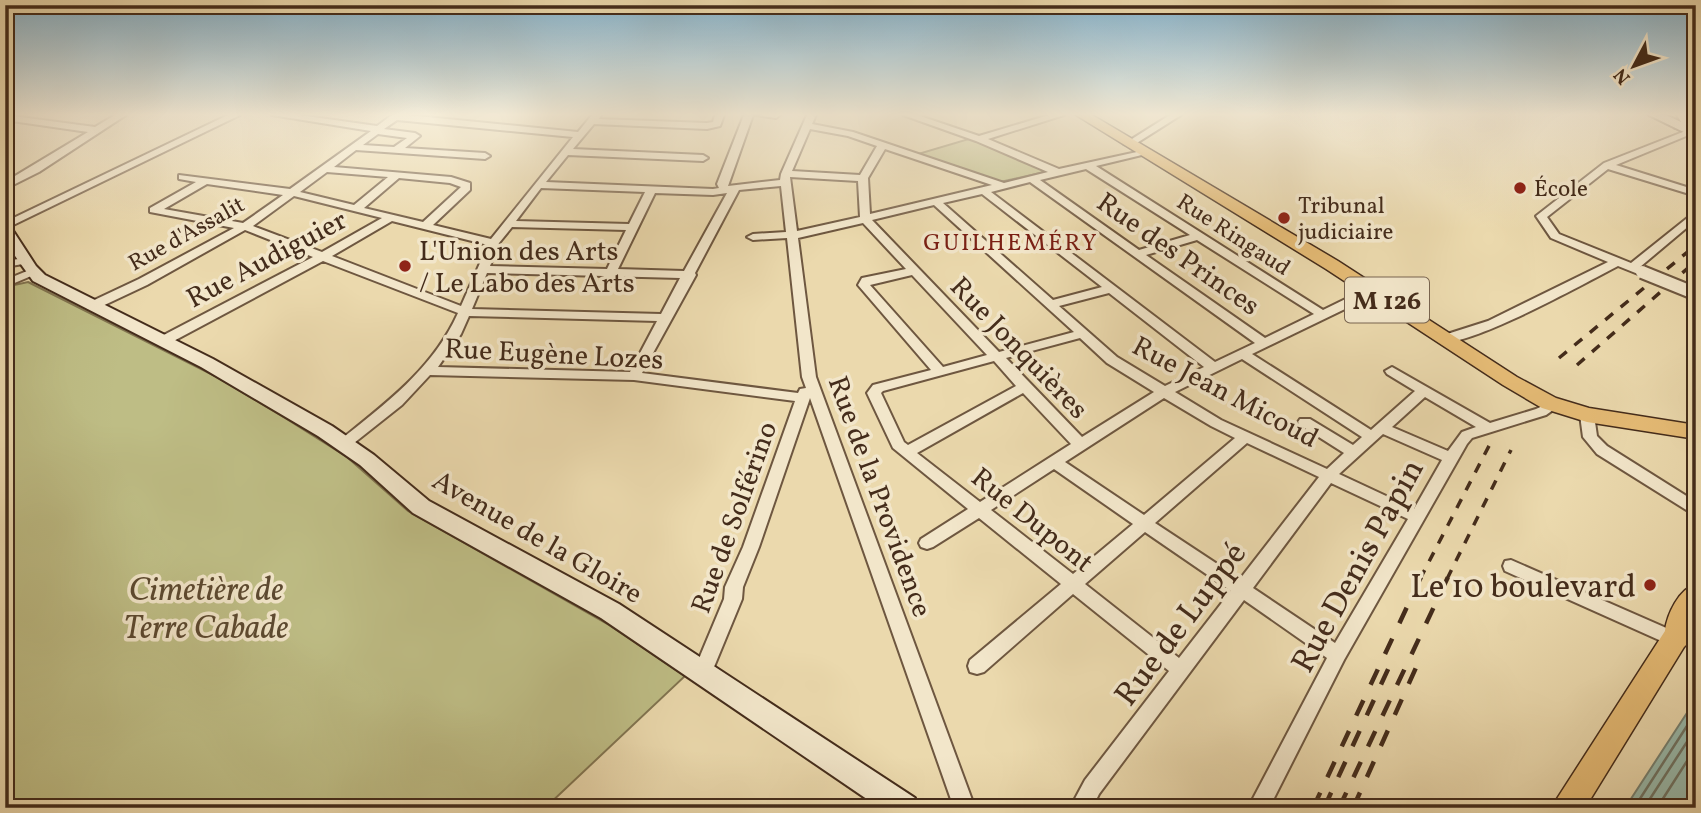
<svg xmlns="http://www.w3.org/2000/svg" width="1701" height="813" font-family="Vollkorn,serif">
	<rect width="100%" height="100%" fill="#ebd9ad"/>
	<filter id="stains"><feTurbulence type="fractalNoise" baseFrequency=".00286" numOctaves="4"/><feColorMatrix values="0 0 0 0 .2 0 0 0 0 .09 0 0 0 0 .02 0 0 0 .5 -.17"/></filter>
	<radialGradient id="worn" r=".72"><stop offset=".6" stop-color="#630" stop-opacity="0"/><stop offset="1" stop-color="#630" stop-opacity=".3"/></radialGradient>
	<!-- green -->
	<path fill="#bebd85" stroke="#817450" stroke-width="2" d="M972,138L1049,171L1000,182L918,154Z
		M28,282L215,376L285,418L347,457L408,511L609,625L685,676L545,808H5V287Z"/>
	<!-- water -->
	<path fill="#98baac" stroke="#768172" stroke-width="2" d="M1696,699V808H1625Z"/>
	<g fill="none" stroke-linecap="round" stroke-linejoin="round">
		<!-- shore -->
		<path stroke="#6e7364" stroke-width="2.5" d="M1634,808L1696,712
			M1644,808L1696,728
			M1657,808L1696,747"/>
		<defs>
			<path id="street" d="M5,115L95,127L115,115H126L39,172L5,189V182L88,132L5,120Z
				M228,115H240L5,229V222Z
				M272,115H299L377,126L392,115H407L578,132L592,115H601L599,119L707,123L713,122L715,115H724L720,126L707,129L594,124L573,149L703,155L708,158L703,161L568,155L546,182L713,189L719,188L717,184L744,115H753L728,186L780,180L781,174L807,115H816L812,124L853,132L1004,183L1048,172L976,141L903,115H917L979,136L1049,115H1064L988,139L1059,169L1146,150V154L1096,166L1323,310L1368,288H1376L1378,291L1376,294L1252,354L1371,430L1415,391L1387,374L1385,371L1392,367L1490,423L1536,409L1553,401L1560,405L1546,415L1472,438L1467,444L1344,660L1269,808H1248L1327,658L1244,600L1099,794L1092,808H1070L1085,780L1169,671L1073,594L984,672L977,674L970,672L968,666L970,660L1061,584L979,518L933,547L927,549L921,547L919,543L921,539L968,509L893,448L867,393L873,385L931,370L858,285L862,278L906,269L863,223L798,238L816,377L975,808H954L810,398L759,547L743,587L742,599L709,679L702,681L695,679L693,673L724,599L725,587L743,547L795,401L634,380L430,375L402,405L349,447H339L337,444L339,441C385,404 433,369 458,313L323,261L168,344H158L157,341L158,338L313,257L245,230L147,285L96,309H88L86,306L88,303L139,279L234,228L150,212V208L196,182L179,179V175L290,189L371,131ZM397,120L573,137L491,239L433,225L470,190V183L451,177L334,167L356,150L485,159L490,156L485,153L405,148L420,136L415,133L384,129ZM810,129L848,136L877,146L860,175L792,171ZM378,134L407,138L394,147L363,145ZM885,149L992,185L870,214L868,178ZM1086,169L1190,235L1139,250L1040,180ZM327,172L388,177L354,205L300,192ZM790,177L858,181L860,217L797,231ZM399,178L450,183L461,187L423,222L364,208ZM1030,182L1255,343L1215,362L991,192ZM207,184L283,195L243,223L164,209ZM781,186L786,232L753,234L747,237L753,240L787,238L802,377L806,388L800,389L798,393L642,373L696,275L695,273L739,190ZM541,188L645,192L629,224L516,221ZM655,193L713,195L727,193L684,271L618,269ZM982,194L1102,287L1053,300L943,203ZM294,196L382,218L322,252L253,226ZM934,205L1074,332L999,352L872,220ZM392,221L488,245L461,306L332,256ZM512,227L626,230L607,269L490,266L499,243ZM1197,240L1314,314L1265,338L1146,255ZM487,273L680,278L661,314L472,309ZM912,275L987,355L943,367L870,285ZM1109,293L1204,367L1165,386L1117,357L1059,306ZM469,316L657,321L630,372L438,367L461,334ZM1080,338L1107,363L1154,392L1082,437L1006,358ZM1242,359L1362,437L1353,445L1310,419H1300L1298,422L1300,425L1344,453L1327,469L1221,420L1175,392ZM994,361L1016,386L908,445L904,442L881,393L883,391ZM1023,393L1071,444L980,502L917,453ZM1425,397L1476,427L1462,432L1448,451L1392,427ZM1164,398L1211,426L1235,438L1144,515L1065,462ZM1383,434L1442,460L1414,509L1339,474ZM1247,443L1319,477L1240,579L1155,523ZM1054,469L1133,524L1073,574L991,510ZM1331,483L1408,519L1335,643L1253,588ZM1145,532L1231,591L1179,658L1085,584Z
				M756,115H780L776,118Z
				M1170,115H1181L1132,146L1124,144Z
				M1677,115H1686L1691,123L1681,128H1675V124L1681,122Z
				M1688,130L1696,132L1616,165L1696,190V196L1608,169L1547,217L1559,234L1631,263L1696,211V220L1640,267L1646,270V274H1638L1618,266C1587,282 1470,347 1441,342L1440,339L1441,336L1488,321L1608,262L1551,238L1536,216L1604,163Z
				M25,258L29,259V263L5,267V261Z
				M32,269L38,272L36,274L5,287V280Z
				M1587,410L1594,415L1597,436L1607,446L1696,502V516L1597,454L1583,437L1580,415Z
				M1511,560L1680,634L1683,639L1680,644L1674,647L1668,644L1505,571L1503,566L1505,561Z"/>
			<path id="secondary" d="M1649,115H1666L1696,129V138Z
				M5,225L10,226L36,266L45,275L213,359L332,426L374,455L429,501L619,604L915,798L919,808H880L601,618L413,513L360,465L318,436L201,367L33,281L5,242Z"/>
			<path id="primary" d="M1076,115H1092L1338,261L1517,377L1556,398L1589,408L1696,425V439L1587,422L1542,408L1503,385L1326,269Z
				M1696,584V635L1684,647L1585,808H1551L1665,631C1667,614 1679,589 1696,584Z"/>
		</defs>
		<!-- street casing -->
		<use href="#street" stroke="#6e5740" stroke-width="4"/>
		<!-- secondary casing -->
		<use href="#secondary" stroke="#442c1b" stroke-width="4"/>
		<!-- primary casing -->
		<use href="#primary" stroke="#442c1b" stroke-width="3"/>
		<!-- street -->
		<use href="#street" fill="#f2e6ca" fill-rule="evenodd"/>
		<!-- secondary -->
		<use href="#secondary" fill="#f2e6ca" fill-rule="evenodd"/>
		<!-- primary -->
		<use href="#primary" fill="#e6bc76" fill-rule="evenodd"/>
		<!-- rail-far1 -->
		<path stroke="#442c1b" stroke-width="3.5" stroke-dasharray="10 10" stroke-linecap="butt" d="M1559,358L1696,245
			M1577,365L1696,261
			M1420,579L1491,442
			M1447,579L1511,450"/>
		<!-- rail -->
		<path stroke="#442c1b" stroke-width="4.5" stroke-dasharray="17 17" stroke-linecap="butt" d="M1313,808L1421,577
			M1324,808L1390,665
			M1339,808L1448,577
			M1353,808L1419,661"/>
		<defs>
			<path id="street-bridge" d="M1642,272L1689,291"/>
		</defs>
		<!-- street-bridge casing -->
		<use href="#street-bridge" stroke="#6e5740" stroke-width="16" stroke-linecap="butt"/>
		<!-- street-bridge -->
		<use href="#street-bridge" stroke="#f2e6ca" stroke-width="12"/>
	</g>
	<!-- sky -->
	<linearGradient id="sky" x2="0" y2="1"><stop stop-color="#88b6d0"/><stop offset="0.5" stop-color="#f6eeda"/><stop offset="1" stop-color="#f6eeda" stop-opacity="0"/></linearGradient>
	<rect width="1701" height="229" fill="url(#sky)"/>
	<!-- markers -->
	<g fill="#8f2418" stroke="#f2e6ca" stroke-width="2.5">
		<circle cx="1520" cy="188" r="7"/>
		<circle cx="1284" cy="218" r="7"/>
		<circle cx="405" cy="266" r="7"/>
		<circle cx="1650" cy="585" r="7"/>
	</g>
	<g text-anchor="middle" stroke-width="7" stroke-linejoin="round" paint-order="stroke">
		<!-- far-poi labels -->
		<g font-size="23" fill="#442c1b" stroke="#f2e6ca" text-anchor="start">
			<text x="1534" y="196">École</text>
			<text x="1298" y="213">Tribunal<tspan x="1298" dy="26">judiciaire</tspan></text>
		</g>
		<!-- far-street labels -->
		<g font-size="23" fill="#442c1b" stroke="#f2e6ca">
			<text transform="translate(186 233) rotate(-29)" y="8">Rue d'Assalit</text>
			<text transform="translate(1234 234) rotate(33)" y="8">Rue Ringaud</text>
		</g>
		<!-- far-neighbourhood labels -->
		<g font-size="24" letter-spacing="2" fill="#7a1f14" stroke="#f2e6ca">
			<text x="1011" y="250">GUILHEMÉRY</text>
		</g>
		<!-- shield labels -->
		<rect fill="#f2e6ca" stroke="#786450" stroke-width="2" x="1345" y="277.5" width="84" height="45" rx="5"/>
		<g font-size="26" font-weight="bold" fill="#442c1b">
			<text x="1387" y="309">M 126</text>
		</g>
		<!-- poi labels -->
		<g font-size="28" fill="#442c1b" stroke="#f2e6ca" text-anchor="start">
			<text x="419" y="260">L'Union des Arts<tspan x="419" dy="32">/ Le Labo des Arts</tspan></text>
		</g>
		<!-- street labels -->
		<g font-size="28" fill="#442c1b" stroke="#f2e6ca">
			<text transform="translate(1179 253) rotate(35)" y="10">Rue des Princes</text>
			<text transform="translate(266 258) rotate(-28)" y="10">Rue Audiguier</text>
			<text transform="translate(1020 347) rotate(46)" y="10">Rue Jonquières</text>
			<text transform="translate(554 353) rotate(3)" y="10">Rue Eugène Lozes</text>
			<text transform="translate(1226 391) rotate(28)" y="10">Rue Jean Micoud</text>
			<text transform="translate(881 496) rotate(70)" y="10">Rue de la Providence</text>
			<text transform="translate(733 517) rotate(-70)" y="10">Rue de Solférino</text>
			<text transform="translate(1033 519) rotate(39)" y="10">Rue Dupont</text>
			<text transform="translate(538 536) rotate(30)" y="10">Avenue de la Gloire</text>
		</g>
		<!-- near-street labels -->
		<g font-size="33" fill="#442c1b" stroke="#f2e6ca">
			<text transform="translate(1356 565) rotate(-61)" y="12">Rue Denis Papin</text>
			<text transform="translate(1179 623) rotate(-53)" y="12">Rue de Luppé</text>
		</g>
		<!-- near-poi labels -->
		<g font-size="33" fill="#442c1b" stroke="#f2e6ca" text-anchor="end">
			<text x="1636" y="597">Le 10 boulevard</text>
		</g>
		<!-- near-park labels -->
		<g font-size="33" font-style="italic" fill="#5c4930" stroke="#f2e6ca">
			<text x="206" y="600">Cimetière de<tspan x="206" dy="38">Terre Cabade</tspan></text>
		</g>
	</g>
	<!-- margin -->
	<rect width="1701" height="813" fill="none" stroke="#ebd9ad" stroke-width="28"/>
	<rect x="7" y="7" width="1687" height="799" fill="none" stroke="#442c1b" stroke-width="3.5"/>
	<rect x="14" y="14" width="1673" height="785" fill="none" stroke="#442c1b" stroke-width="2"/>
	<!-- north arrow -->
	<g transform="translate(1634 66) rotate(229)" stroke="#f2e6ca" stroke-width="5" paint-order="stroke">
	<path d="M0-5L12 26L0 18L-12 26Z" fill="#442c1b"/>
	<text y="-10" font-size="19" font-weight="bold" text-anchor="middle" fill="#442c1b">N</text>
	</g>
	<rect width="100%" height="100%" filter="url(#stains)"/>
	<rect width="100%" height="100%" fill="url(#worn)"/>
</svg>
